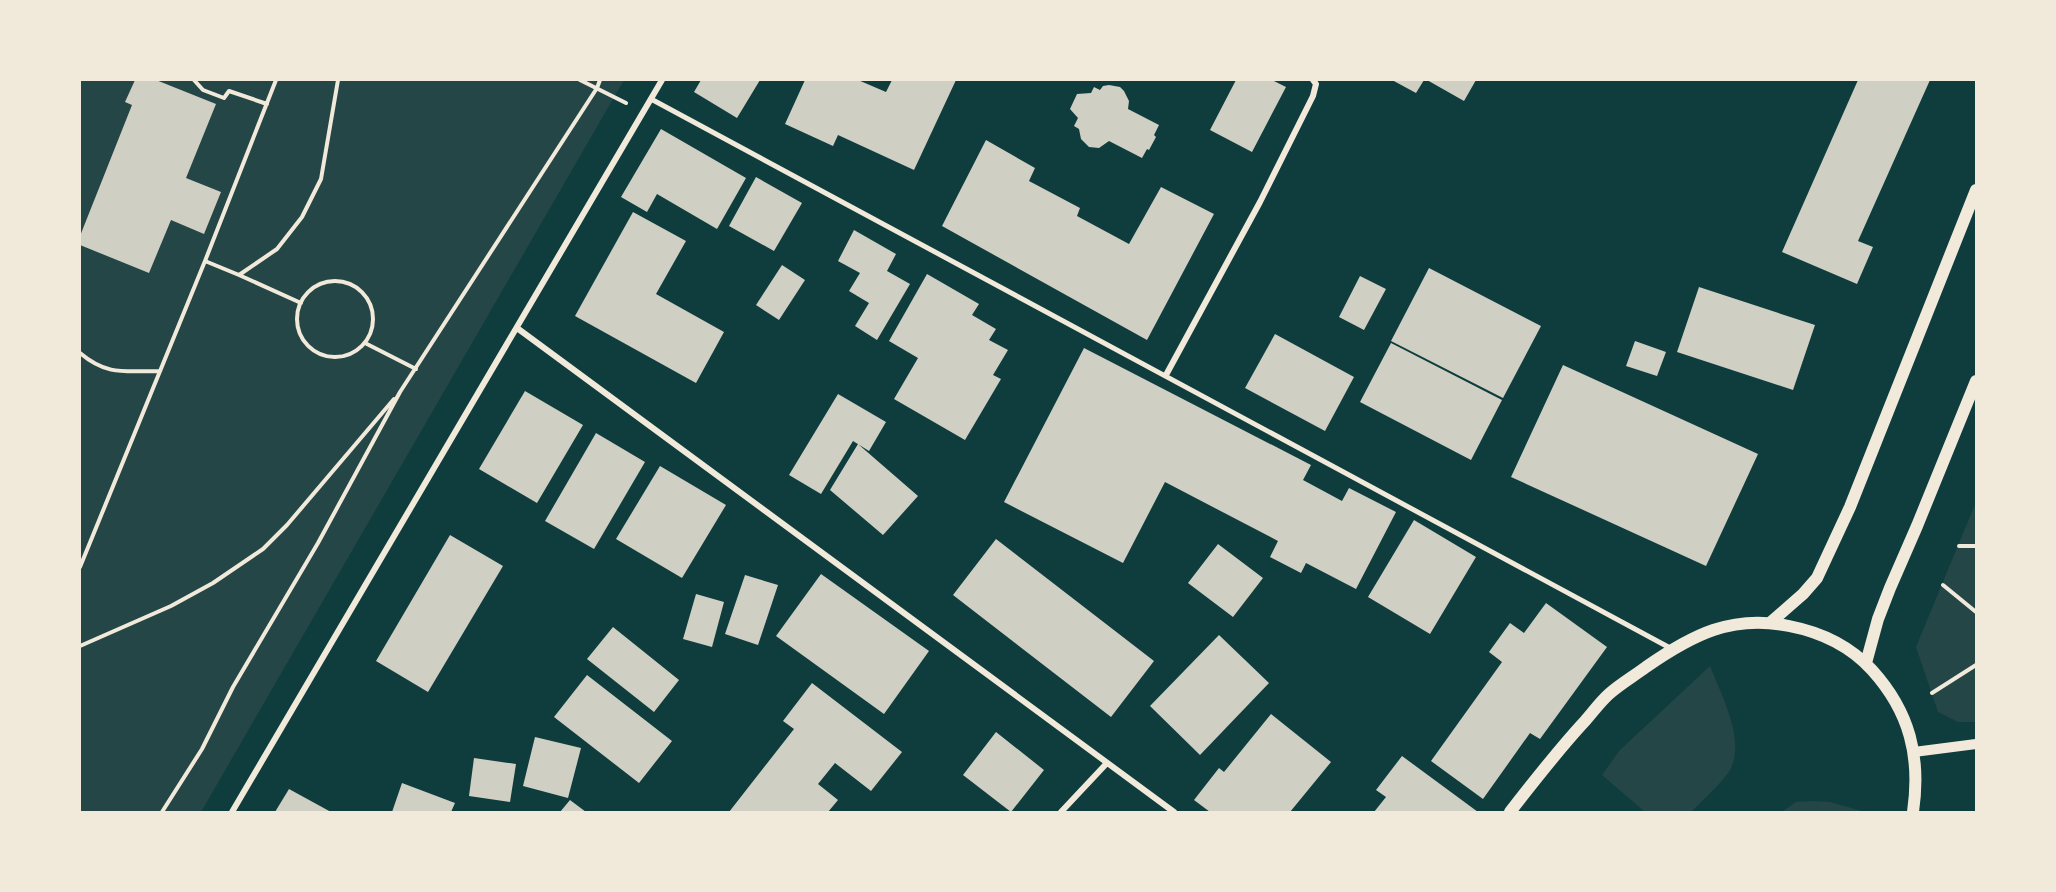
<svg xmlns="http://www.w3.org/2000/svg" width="2056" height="892" font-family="Barlow,sans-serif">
	<rect width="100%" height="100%" fill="#0f3d3e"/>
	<!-- green -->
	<path fill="#244646" d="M80,80H624L201,812H80Z
		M1976,502V722H1958L1938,712L1916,647Z
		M1710,666C1721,694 1745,739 1731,768C1727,778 1700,803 1691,812H1645L1602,775L1620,750Z
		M1813,801L1830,802L1865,812H1782L1796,802Z"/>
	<!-- building -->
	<path fill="#cfcfc3" d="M135,80H156L216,104L186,178L221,192L204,234L171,220L149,273L80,245V236L132,105L125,102Z
		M701,80H760L737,118L694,92Z
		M805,80H858L886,92L892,80H956L914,170L838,135L833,146L785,124Z
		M1236,80H1272L1286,87L1252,152L1210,130Z
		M1392,80H1424L1416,93Z
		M1427,80H1476L1464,101Z
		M1858,80H1930L1858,241L1873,247L1857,284L1782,252Z
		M1109,85L1120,87L1124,91L1129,101L1128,109L1159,125L1154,135L1156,137L1149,150L1147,149L1142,158L1109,141L1099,148L1089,147L1081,139L1079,129L1074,126L1078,118L1070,109L1077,94L1091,93L1094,87L1100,90L1103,86Z
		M661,129L746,178L717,229L657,194L647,212L621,197Z
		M986,140L1035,168L1029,181L1080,208L1077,216L1129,244L1161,187L1214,214L1147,340L942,226Z
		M756,177L802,203L774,251L729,226Z
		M633,212L686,241L656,294L724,332L696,383L575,316Z
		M854,230L896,254L887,271L910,284L877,340L855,326L869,303L849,291L860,273L838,261Z
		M782,265L805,280L779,320L756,305Z
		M1429,268L1541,326L1503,398L1391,341Z
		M927,274L979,304L972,315L996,329L989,340L1008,350L993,375L1001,379L965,440L894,399L918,358L889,341Z
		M1360,276L1386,289L1364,330L1339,317Z
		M1699,287L1815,325L1793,390L1677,352Z
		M1275,334L1354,377L1325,431L1245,388Z
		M1635,341L1666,352L1657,376L1626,366Z
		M1391,343L1502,400L1471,460L1360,402Z
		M1084,348L1311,465L1303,480L1342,501L1349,488L1396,512L1356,589L1306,563L1301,573L1270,557L1278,541L1165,482L1123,563L1004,502Z
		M1563,365L1758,454L1706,566L1511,477Z
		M525,391L583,425L537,503L479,469Z
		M838,394L886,422L869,451L853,441L821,494L789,475Z
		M596,433L645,462L594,549L545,521Z
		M858,444L918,496L883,535L830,490Z
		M660,466L726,505L682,578L616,539Z
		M1414,520L1476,557L1430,634L1368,597Z
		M450,535L503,566L428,692L376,661Z
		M996,539L1154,661L1111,717L953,595Z
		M1218,544L1263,578L1233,617L1188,583Z
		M821,574L929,651L884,714L776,636Z
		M745,575L778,585L758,645L725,634Z
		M696,594L724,602L712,647L683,639Z
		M1546,603L1607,647L1540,739L1530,733L1483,799L1431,761L1502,662L1489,652L1510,623L1524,633Z
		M613,627L679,680L654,712L587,659Z
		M1219,635L1269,683L1200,755L1150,706Z
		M587,675L672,741L639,783L554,717Z
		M812,683L902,752L871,791L835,763L818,784L838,800L828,812H729L794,729L783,721Z
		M1271,714L1331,762L1290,812H1210L1194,800L1219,768L1224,772Z
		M996,732L1044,770L1011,812L963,775Z
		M535,737L581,748L568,798L523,786Z
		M1402,756L1478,812H1374L1386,797L1376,790Z
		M474,758L516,764L510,802L469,796Z
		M402,783L455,803L451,812H392Z
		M289,789L331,812H275Z
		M570,800L586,812H560Z"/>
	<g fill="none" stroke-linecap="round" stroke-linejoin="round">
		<!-- path -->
		<path stroke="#f1e9da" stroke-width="4" d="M194,80L203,90L224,98L229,91L267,104
			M580,80L626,103
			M205,261L239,275L277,249L302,217L321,179L338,80
			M239,275L301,303
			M297 319a38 38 0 1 1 76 0a38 38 0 1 1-76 0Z
			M365,343L416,369
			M80,353C107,376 125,371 159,371
			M1959,546H1976
			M80,567L205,261L276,80
			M1943,585L1976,612
			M80,646L171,606L213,583L263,549L287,525L394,399
			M1932,693L1976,665
			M162,812L202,749L233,687L318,543L400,392L597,88L600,80"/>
		<!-- pedestrian -->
		<path stroke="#f1e9da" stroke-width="5" d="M651,99L1672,649"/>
		<!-- minor -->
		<path stroke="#f1e9da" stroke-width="6" d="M517,328L1174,812
			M1166,375L1260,202L1313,96L1316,84L1313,80
			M232,812L662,80
			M1061,812L1107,763"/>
		<!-- tertiary -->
		<path stroke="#f1e9da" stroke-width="10" d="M1914,752L1976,744"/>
		<!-- secondary -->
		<path stroke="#f1e9da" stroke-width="12" d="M1771,622L1803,594L1817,578L1850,507L1976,190
			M1866,663L1878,619L1890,588L1917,526L1976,381
			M1510,812C1534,781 1558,750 1585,721C1593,712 1600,702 1609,694C1620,684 1634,676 1646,667C1692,635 1732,614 1789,626C1820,632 1850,646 1872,670C1910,712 1921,757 1913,812"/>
	</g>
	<!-- border -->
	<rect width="2056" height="892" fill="none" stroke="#f1e9da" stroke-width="162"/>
</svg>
